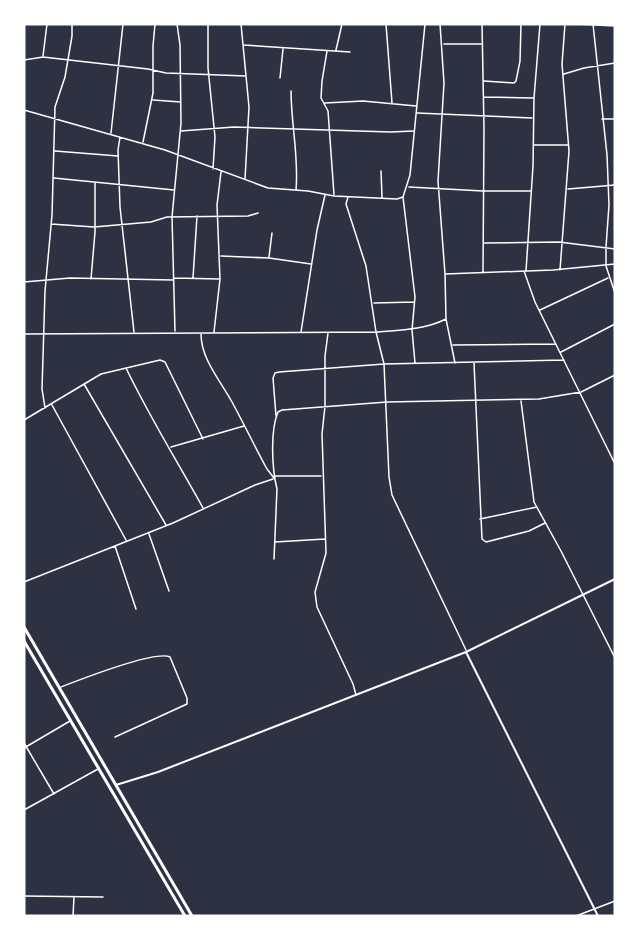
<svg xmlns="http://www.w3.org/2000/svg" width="639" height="940" font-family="'Nunito Sans',sans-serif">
	<rect width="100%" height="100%" fill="#2d3142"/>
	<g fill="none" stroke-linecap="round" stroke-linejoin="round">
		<!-- minor -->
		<path stroke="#fff" stroke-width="1.5" d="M208,24V68L215,137L213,169
			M241,24L249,107L245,179
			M386,24L392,103
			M440,24L444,83L438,181L445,274L446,319L455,363
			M482,24L484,129L483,272
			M577,24L615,26
			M593,24L607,155L609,205L606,247V266L615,293
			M615,24V25
			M444,44H481
			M243,45L350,52
			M336,50L342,24
			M327,51L322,81L321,98L328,111L334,195
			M43,56L47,24
			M24,60L43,57L148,69L166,73L246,76
			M564,74L584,68L615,63
			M280,78L283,49
			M484,81L514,83L516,81L520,61L521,24
			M291,91C291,124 299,156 296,190
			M484,97L533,98
			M153,100L181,102
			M325,103L363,101L416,106
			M24,110L165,150L268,188L308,191L334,196L397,199L403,197
			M417,113L532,118
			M602,119H615
			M181,131L234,127L391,132L413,131
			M111,133L123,24
			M120,137L118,150L120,207L134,332
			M143,142L153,93V46L155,24
			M534,145H568
			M55,151L118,156
			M381,171L382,197
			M54,178L174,190
			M409,187L483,191H530
			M568,189L615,185
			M348,197L346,204L366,266L376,332L384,364L389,477L392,495L466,650
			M51,224L94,227L151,222L167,217L248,216L258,213
			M483,243L559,242L615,249
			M221,256L269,258L311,264
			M269,257L272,233
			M560,270L569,151L562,64L565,24
			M524,271L535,302L615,464
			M526,271L533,166L534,98L540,24
			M445,274L553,270L615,264
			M174,278L220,279
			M193,278L197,216
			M91,279L95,232V183
			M24,282L70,278L173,280
			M374,303L414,302
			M540,310L608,278
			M175,331L172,217L181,123L180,45L177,24
			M214,332L220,279L217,205L221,172
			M301,332L317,230L325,195
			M328,333L325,356V406L322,434L326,553L315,592L317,607L353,684L356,695
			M24,334L376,332C400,330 424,330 446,319
			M201,334C201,359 220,380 232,402C244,424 255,447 267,469L274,478
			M453,345L556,344
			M561,352L615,324
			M415,363L412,330L415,297L403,197L410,175L425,24
			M474,363L482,539L486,542L529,531L545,523
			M126,368C149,416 177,461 203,508
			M84,384L166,525
			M521,401L534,502L561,551L615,658
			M52,405L126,540
			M45,408L42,389L45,291L52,215L55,107L65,77L72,36V24
			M276,416L273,378L275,373L279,372L384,364L564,360
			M24,420L101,374L160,360L165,362L203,439
			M171,447L244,426
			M275,476H321
			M480,519L537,507
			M149,534L169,591
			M275,542L325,539
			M115,546L136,609
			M274,559L277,489C272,469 270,431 278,412L282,410L387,402L539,399L581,392L615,375
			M24,582L173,523L255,485L273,479
			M61,687C79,680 156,650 170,657L187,698V704L115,737
			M24,743L54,794
			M24,748L70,721
			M24,810L98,769
			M24,896L103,897
			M73,916L74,897
			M576,916L615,901"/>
		<!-- tertiary -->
		<path stroke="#fff" stroke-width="2" d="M466,652L598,916
			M116,785L158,772L466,652L615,579"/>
		<!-- primary -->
		<path stroke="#fff" stroke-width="3" d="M24,627L192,916
			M24,641L185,916"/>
	</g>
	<!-- border -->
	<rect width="639" height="940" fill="none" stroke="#ffffff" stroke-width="51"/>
</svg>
